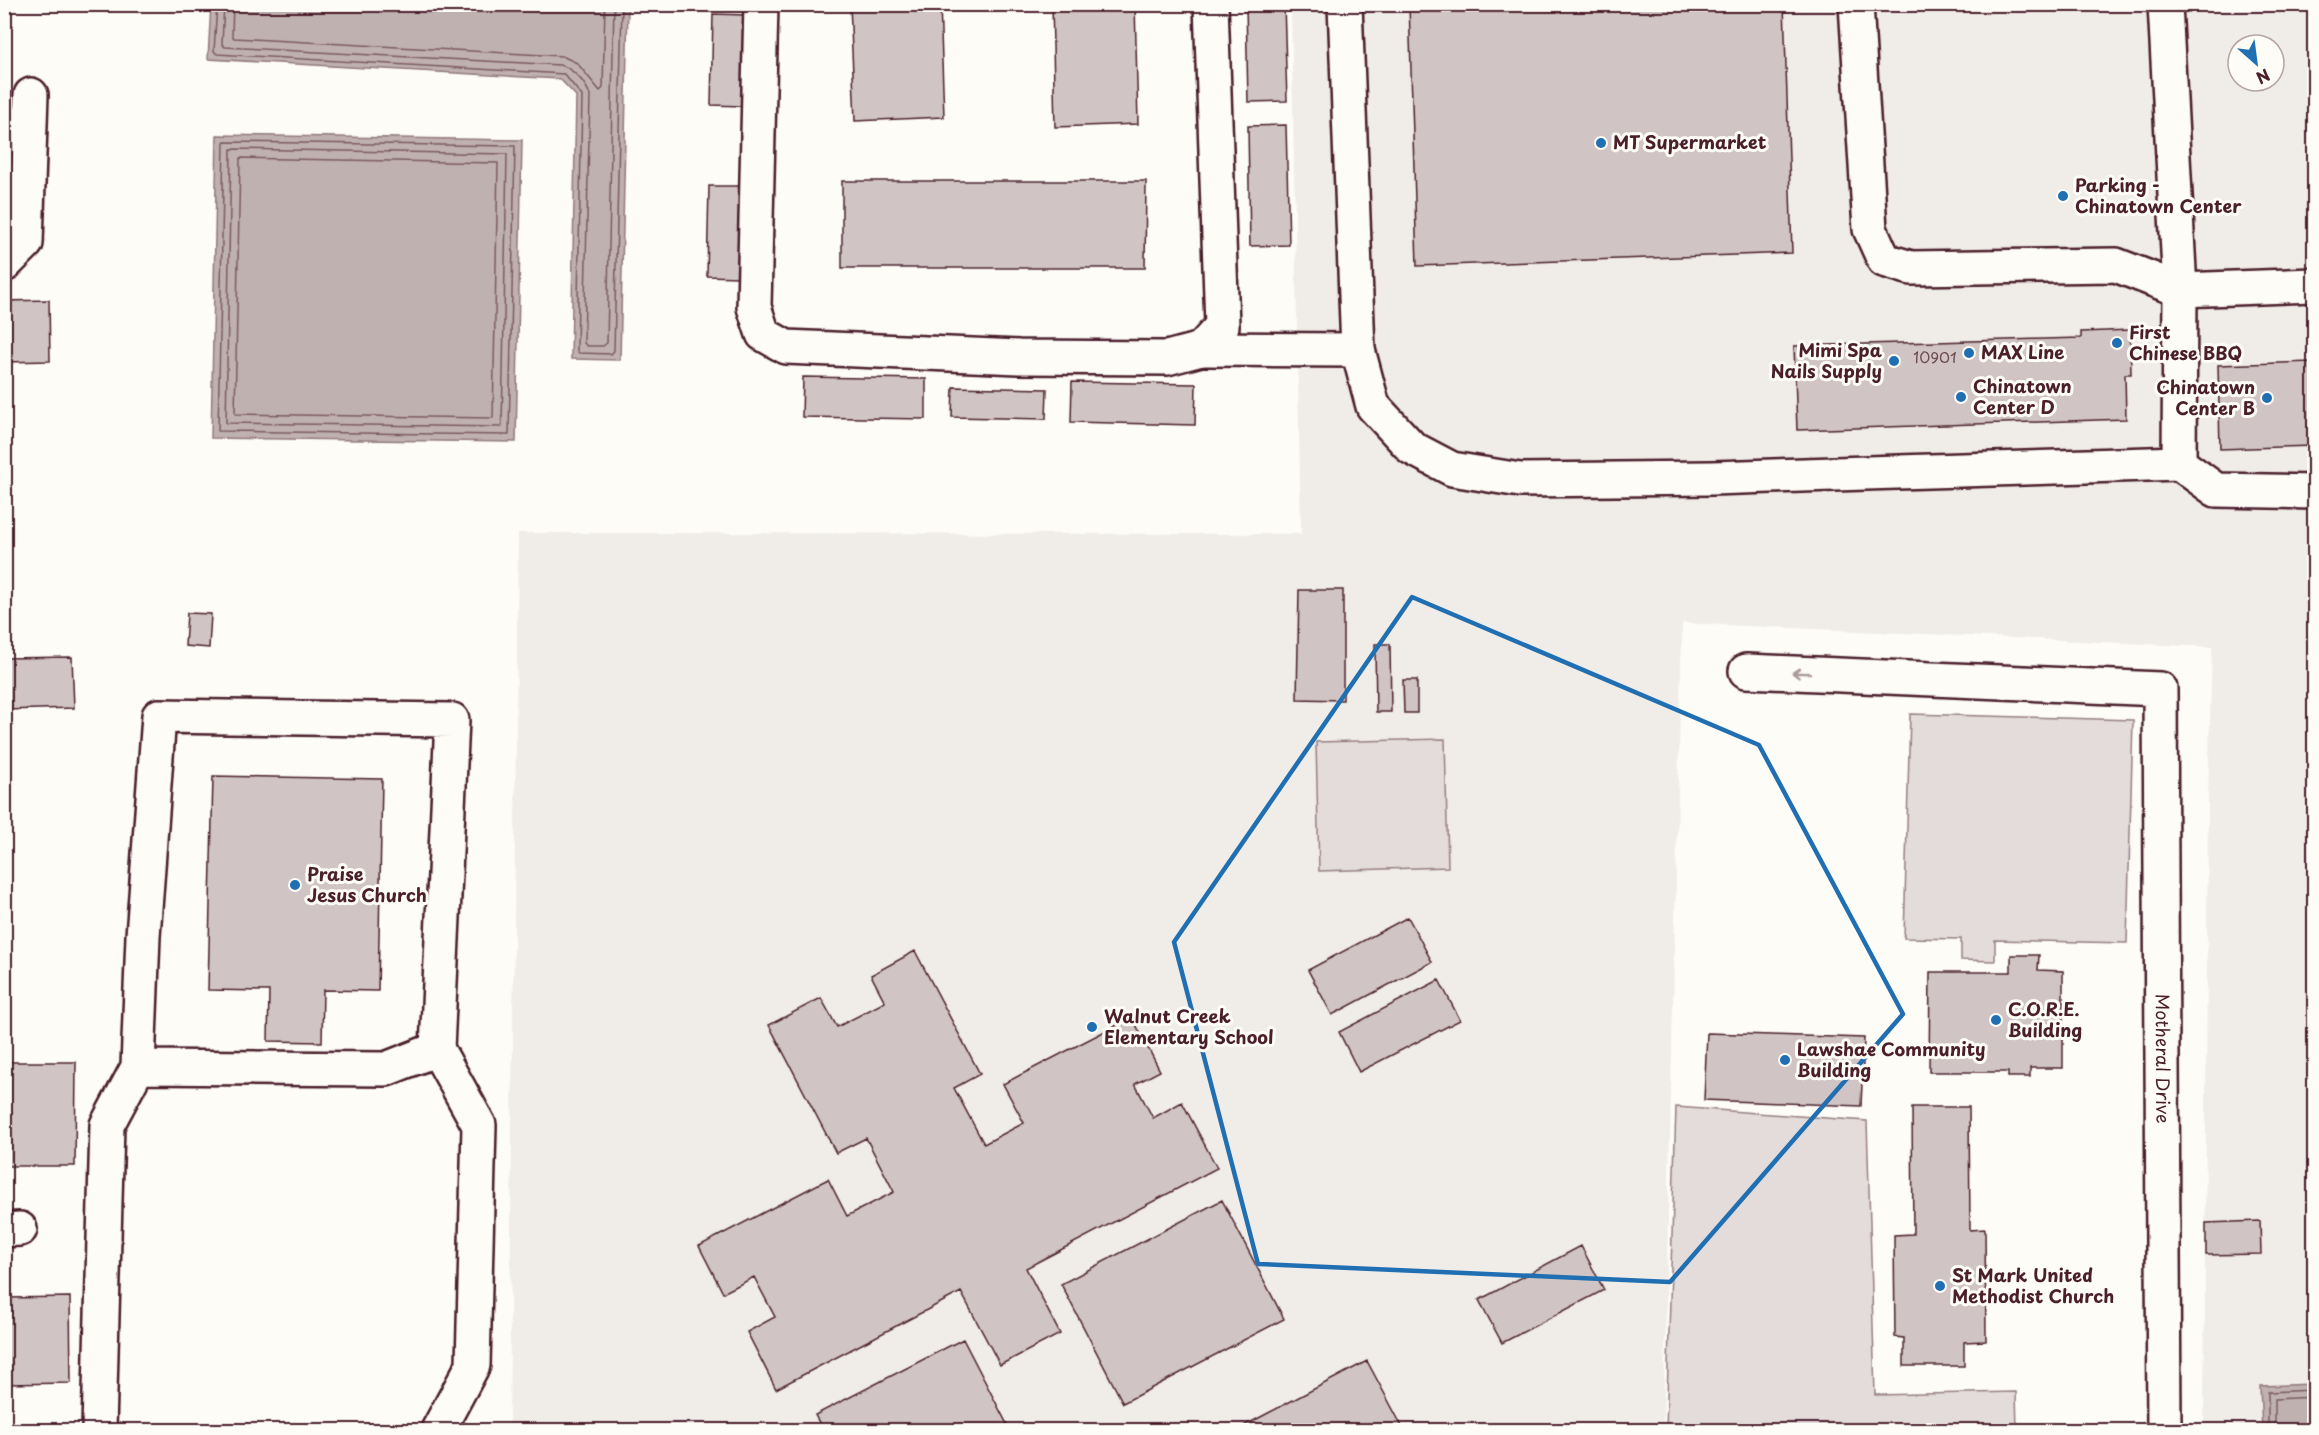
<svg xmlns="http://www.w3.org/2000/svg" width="2319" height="1435" font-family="'Playpen Sans',sans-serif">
	<rect width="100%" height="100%" fill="#fdfcf7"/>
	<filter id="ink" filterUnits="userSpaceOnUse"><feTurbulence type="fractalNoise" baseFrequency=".0167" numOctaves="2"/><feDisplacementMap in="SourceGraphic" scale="12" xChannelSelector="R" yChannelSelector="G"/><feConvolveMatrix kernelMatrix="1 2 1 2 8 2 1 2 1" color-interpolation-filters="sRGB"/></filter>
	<g filter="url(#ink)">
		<!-- built -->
		<path fill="#f0ece8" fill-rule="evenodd" d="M1291,5H2314V1430H2204L2208,798L2212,647L1682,623L1663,1430H509L518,533L1301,534ZM2238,45H2274V81H2238Z"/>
		<!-- green -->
		<path fill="#e3dcda" stroke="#967e82" stroke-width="1.5" d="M1910,714L2133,720L2127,943L1995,940V961L1961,960V939L1904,938Z
			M1445,739L1448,867L1319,871L1316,742Z
			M1676,1107L1867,1121L1875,1395L2016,1392L2017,1430H1666Z"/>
		<!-- water -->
		<path fill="#c0b1b1" stroke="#91777b" stroke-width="1.5" d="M211,5H628L620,360L571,359L576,96L560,79L208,59Z
			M217,135L522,140L516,442L211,438Z
			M2314,1384V1430H2262L2260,1386Z"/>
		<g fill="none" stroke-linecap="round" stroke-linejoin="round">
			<!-- shore -->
			<path stroke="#795961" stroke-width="1.5" d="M217,4L214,51L217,54L564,74L582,96L577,351L579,353L611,354L614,351L622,4
				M224,4L222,44L225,47L560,65C573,68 587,84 590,96L584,343L587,346H603L607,343L614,4
				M233,4L232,35L234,38L562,56L577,63L600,91L603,88L605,4
				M224,142L515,146L509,435L218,431Z
				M231,149L507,154L502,427L226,423Z
				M240,158L498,163L493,418L235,414Z
				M2268,1430V1392L2314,1390
				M2275,1430V1399L2314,1397"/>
		</g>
		<!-- building -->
		<path fill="#d0c5c4" stroke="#4a1f2b" stroke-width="1.5" d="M850,4H940L944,117L855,121Z
			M1052,4H1135L1138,124L1055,127Z
			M1246,4H1284L1287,101L1248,102Z
			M1409,4H1784L1792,253L1417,266Z
			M713,14L745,15L743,106L711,105Z
			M1286,125L1289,245L1250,246L1248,126Z
			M842,181H1146L1145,268H842Z
			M709,186H740L738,277L707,276Z
			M49,300L50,361L4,362V301Z
			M2130,330L2131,374H2125L2126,419L1797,430L1794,346L2081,338V332Z
			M2314,362V446L2220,449L2218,365Z
			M803,377L926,379V419L802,417Z
			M1072,382L1196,384L1195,425L1071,422Z
			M953,387L1047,389L1046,419L952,417Z
			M1299,590H1343V700L1297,699Z
			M187,613L211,614L209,648L185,646Z
			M1375,644H1390L1391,712H1376Z
			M72,657L74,708L4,710V658Z
			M1403,680H1417V713H1404Z
			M213,776L382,779L378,991L323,990L322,1042L268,1041L269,991L208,990Z
			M1408,917L1432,962L1332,1015L1308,970Z
			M915,951L980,1074L954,1088L984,1144L1024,1123L1003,1084L1132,1017L1160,1071L1135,1084L1153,1118L1182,1102L1217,1168L1026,1268L1060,1334L1000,1365L961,1292L776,1389L747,1332L775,1317L754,1277L723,1293L699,1246L828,1179L847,1216L894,1192L866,1138L836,1153L769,1025L821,998L837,1027L885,1002L871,975Z
			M2011,955H2039L2038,970L2063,971V1068H2030V1077H2008V1072H1929L1930,972H2011Z
			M1439,980L1460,1020L1359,1072L1339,1032Z
			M1707,1033L1864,1038L1861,1106L1704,1100Z
			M4,1062H76L75,1166H4Z
			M1912,1107H1969L1970,1230L1985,1229L1986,1341L1964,1342V1366H1904V1338L1895,1337L1894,1235L1913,1234Z
			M1222,1200L1284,1319L1123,1403L1061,1284Z
			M2260,1221L2261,1254L2206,1255V1223Z
			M1581,1246L1604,1290L1502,1343L1479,1300Z
			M70,1297L71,1383L4,1384V1298Z
			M963,1339L1010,1430H823L815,1415Z
			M1367,1361L1404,1430H1236Z"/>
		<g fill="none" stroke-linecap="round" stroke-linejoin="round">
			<defs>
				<g id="minor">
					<path d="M761,4L754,307L763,334L786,347L1019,357L1167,358L1201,349L1222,326L1211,4"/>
					<path d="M1345,4L1358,350L1373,406L1412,448L1452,469L1520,480L1712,478L2179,463L2216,490L2314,492"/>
					<path d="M1856,4L1870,229L1884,260L1911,268L2116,265L2180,290L2314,285"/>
					<path d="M2165,4L2180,290L2179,463"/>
					<path d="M4,265L26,243L31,95"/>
					<path d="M1201,349L1358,350"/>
					<path id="s1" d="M1746,671L2160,689L2164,1430"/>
					<path d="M437,1049L479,1125L473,1365L438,1430"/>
					<path d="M4,1230L20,1229"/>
					<path d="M99,1430L107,1125L138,1067L143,936L159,716L452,720L437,1049L386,1069L138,1067"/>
				</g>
			</defs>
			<!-- minor casing -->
			<use href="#minor" stroke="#4a1f2b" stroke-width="38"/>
			<!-- minor -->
			<use href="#minor" stroke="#fdfcf7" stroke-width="33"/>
		</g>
		<!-- one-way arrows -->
		<defs><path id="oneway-shaft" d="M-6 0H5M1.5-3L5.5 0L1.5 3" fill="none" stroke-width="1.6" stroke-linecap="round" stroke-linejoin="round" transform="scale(1.5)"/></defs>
		<use stroke="#ac999b" href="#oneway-shaft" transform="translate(1801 673) rotate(-178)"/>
	</g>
	<!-- marked area -->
	<path fill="none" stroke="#1f6fb2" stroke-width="4.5" stroke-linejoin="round" d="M1412,597L1759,745L1903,1014L1670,1282L1258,1264L1174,942Z"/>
	<!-- markers -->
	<g fill="#1f6fb2" stroke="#fdfcf7" stroke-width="2">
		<circle cx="1601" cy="143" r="6"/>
		<circle cx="2063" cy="196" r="6"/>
		<circle cx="2117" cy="343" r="6"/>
		<circle cx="1969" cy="353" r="6"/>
		<circle cx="1894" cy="361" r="6"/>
		<circle cx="1961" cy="397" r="6"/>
		<circle cx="2267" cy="398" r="6"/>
		<circle cx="295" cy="885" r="6"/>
		<circle cx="1996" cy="1020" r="6"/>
		<circle cx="1092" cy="1027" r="6"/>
		<circle cx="1785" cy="1060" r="6"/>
		<circle cx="1940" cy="1286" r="6"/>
	</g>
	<g text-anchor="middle" stroke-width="6" stroke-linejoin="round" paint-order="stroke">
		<!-- number labels -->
		<g font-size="15" fill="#6c4851">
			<text x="1935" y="363">10901</text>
		</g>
		<!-- poi labels -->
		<g font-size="18" font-weight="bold" fill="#4a1f2b" stroke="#fdfcf7" text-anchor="start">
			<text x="1613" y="149">MT Supermarket</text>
			<text x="2075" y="192">Parking -<tspan x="2075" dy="21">Chinatown Center</tspan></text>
			<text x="2129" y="339">First<tspan x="2129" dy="21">Chinese BBQ</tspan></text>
			<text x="1882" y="357" text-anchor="end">Mimi Spa<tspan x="1882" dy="21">Nails Supply</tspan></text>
			<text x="1981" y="359">MAX Line</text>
			<text x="1973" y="393">Chinatown<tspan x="1973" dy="21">Center D</tspan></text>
			<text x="2255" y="394" text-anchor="end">Chinatown<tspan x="2255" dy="21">Center B</tspan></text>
			<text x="307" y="881">Praise<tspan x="307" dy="21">Jesus Church</tspan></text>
			<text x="2008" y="1016">C.O.R.E.<tspan x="2008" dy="21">Building</tspan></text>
			<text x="1104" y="1023">Walnut Creek<tspan x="1104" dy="21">Elementary School</tspan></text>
			<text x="1797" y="1056">Lawshae Community<tspan x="1797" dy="21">Building</tspan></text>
			<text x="1952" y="1282">St Mark United<tspan x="1952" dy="21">Methodist Church</tspan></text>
		</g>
		<!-- street labels -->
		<g font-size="18" fill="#4a1f2b" stroke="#fdfcf7">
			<text dy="6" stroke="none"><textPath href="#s1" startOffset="784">Motheral Drive</textPath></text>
		</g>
	</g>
	<!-- margin -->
	<rect width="2319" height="1435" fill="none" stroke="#fdfcf7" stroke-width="24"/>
	<rect x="12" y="12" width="2295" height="1411" fill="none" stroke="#4a1f2b" stroke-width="2" filter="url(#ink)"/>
	<!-- north arrow -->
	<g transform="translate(2256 63) rotate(152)"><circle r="28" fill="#fdfcf7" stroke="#b5a4a5" stroke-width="1.5"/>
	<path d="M0-4.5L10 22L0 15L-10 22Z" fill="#1f6fb2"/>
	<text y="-9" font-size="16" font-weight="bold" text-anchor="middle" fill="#4a1f2b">N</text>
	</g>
</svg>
